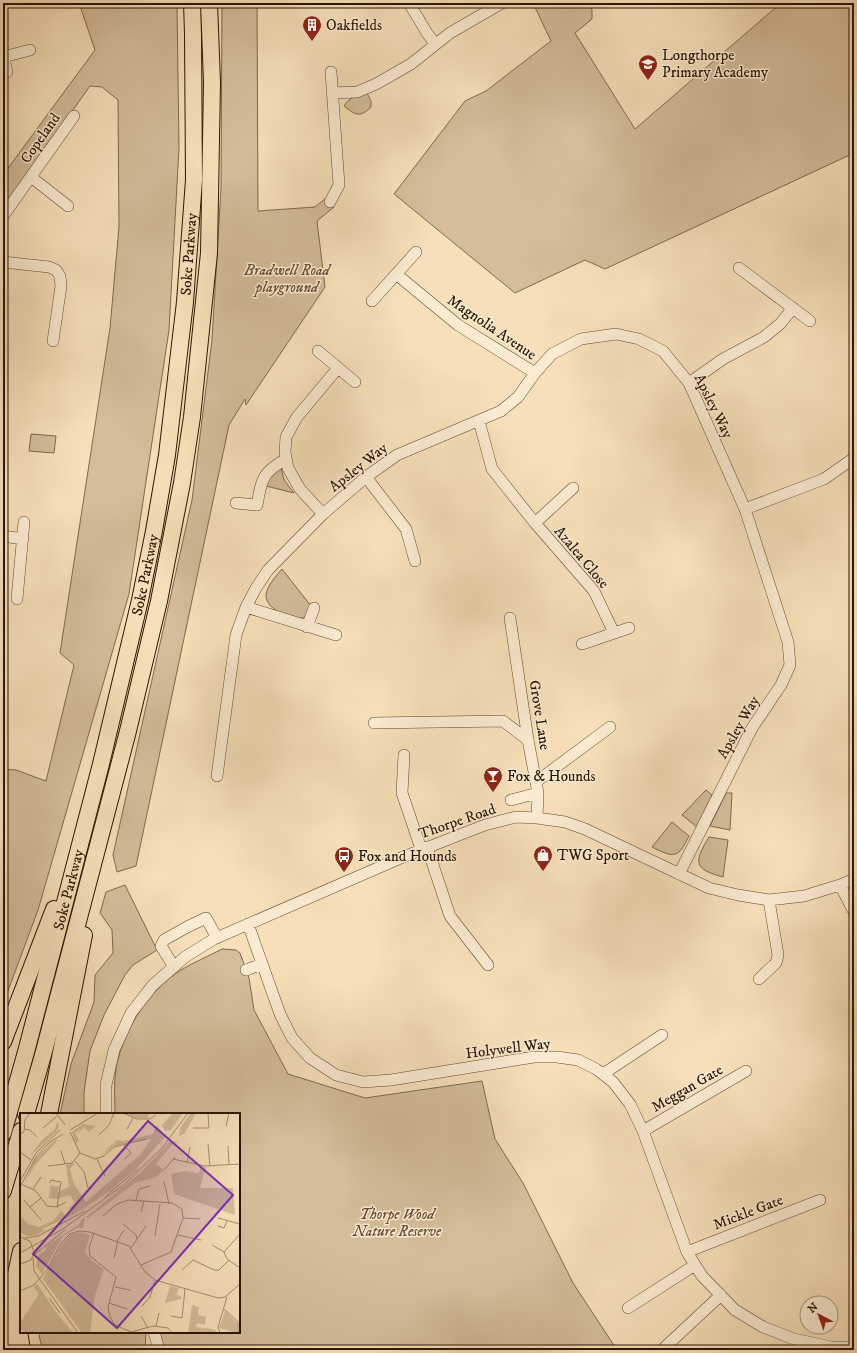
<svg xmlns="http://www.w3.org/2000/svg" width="857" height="1353" font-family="'IM FELL DW Pica',serif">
	<rect width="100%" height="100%" fill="#f7e0b9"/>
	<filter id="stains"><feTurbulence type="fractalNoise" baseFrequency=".005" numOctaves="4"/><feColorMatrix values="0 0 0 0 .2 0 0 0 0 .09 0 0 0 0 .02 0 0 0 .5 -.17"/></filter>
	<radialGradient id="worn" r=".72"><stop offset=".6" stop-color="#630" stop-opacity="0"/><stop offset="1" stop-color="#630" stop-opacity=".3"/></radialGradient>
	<!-- green -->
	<path fill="#d4bd9a" stroke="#7f684d" d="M79,3L177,5L179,148L169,330L129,594L38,910L3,1004V919L5,913L3,912V769L16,770L46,781L74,665L60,653L110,328L119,227L118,100L102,87L90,86L3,208V175L95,50Z
		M257,3L258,211L315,207L326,198L334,207L317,221L325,287L246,405L245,399L229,425L136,866L117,872L113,855L192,500L212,340L221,189L222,4Z
		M533,3H588L592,10V19L575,33L635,129L781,3H854V153L605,269L585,260L515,293L394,194L465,101L486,91L551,41Z
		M367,93L371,101V107C360,118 355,115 344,106C349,97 357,95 367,93Z
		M31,434L56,436L54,453L29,451Z
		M281,468L284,480L294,493L266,486C269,477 273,473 281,468Z
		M282,569L311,606C307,621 299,620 287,616C279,612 266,607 266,595C267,586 276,576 282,569Z
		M706,790L712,795L697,827L682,815Z
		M726,793H732L730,830L710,826Z
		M672,822L689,836C678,859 674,858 652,847Z
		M709,837L728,840L723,877C693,869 694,862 709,837Z
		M125,885L157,950L133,965L125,975L104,1015L90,1051L84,1092V1114H60L71,1064L94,1002L95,975L113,953L112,930L100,913L106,892Z
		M222,949L236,950L240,953L249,978L254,1010L288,1074L365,1098L482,1081L495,1139L523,1183L573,1283L617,1350H162L157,1332H239V1114H115C115,1102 114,1089 115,1077C118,1038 147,991 181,970C194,962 209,956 222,949Z
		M41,1332H146L145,1350H43L39,1336Z"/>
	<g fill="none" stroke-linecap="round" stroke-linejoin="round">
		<defs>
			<path id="minor" d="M409,3L427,33L435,44
				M3,57L30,50
				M3,57L7,72
				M333,93L357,92L376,84L411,64L450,33L502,3
				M31,177L68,206
				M330,202L339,185L331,72
				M3,216L74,116
				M3,262L49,267L56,270L60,276L61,286L53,341
				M739,268L810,321
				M396,274L458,325L535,373
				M372,301L416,252
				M318,351L355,382
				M689,383L723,359L764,337L780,324L793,308
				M479,421L492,469L535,523L594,591L614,633
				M366,477L406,529L415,561
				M236,503L257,505C262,478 262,473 286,459
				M745,509L824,479L854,458
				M323,514L300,489L288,468L285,452L286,437L297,417L338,368
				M535,523L573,488
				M3,536L23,539
				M17,599L24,522
				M246,607L336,635
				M510,618L528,740L538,793L537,818
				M307,627L314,608
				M582,644L629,628
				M374,723L503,721L528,740
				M404,755L402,793L421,849
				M217,776L236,635L246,607L256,588L268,570L323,514L366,477L397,455L501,411L518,397L535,373L552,354L581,339L616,334L639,339L663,351L689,383L745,509L788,642L790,665L781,685L752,728L679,874
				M536,782L610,727
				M511,800L538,793
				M427,847L450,916L488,965
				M840,885L854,912
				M248,924L280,1014L292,1038L310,1058L336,1075L363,1082L391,1080L534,1057H557L578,1060L596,1069L613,1082L630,1104L643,1131L687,1252L702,1276L735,1310L763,1327L794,1339L831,1347H854
				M174,967L161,946L164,940L187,927L206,918L217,938
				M246,970L262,964
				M759,979L776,963L778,955L769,900
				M603,1074L662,1035
				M106,1114V1085L114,1050L131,1013L153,985L185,957L214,939L403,857L485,825L516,817L537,818L565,822L585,829L709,888L738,895L769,900L804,896L840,885L854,879
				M643,1131L746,1071
				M687,1252L820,1200
				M628,1308L695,1265
				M154,1332L159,1350
				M663,1349L721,1295"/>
			<g id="highway">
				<path d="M3,1042L54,909"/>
				<path d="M26,1114L43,1055L128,731L159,601L182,483L192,417L209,253L212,82L209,3"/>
				<path d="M49,1114L84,935"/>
				<path id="s1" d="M3,1133L26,1052L101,764L140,600L154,531L167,455L185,302L194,180L193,34L192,3"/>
				<path d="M3,1191L21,1131"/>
				<path d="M21,1292C18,1311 18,1331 22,1350"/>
				<path d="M7,1349L6,1320L21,1251"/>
			</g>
		</defs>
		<!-- minor casing -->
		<use href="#minor" stroke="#5d472e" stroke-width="12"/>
		<!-- highway casing -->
		<use href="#highway" stroke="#2a1400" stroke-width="18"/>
		<!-- minor -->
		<use href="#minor" stroke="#faebd2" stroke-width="11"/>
		<!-- highway -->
		<use href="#highway" stroke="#f7e0b9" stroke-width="16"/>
	</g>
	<!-- icons -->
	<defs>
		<symbol id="building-pin" viewBox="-11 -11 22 30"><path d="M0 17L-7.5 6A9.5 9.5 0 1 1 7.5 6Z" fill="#8f2418" stroke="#faebd2"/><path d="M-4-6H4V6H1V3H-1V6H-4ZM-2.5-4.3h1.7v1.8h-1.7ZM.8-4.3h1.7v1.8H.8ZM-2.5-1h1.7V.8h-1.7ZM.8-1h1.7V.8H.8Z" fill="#fff"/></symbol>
		<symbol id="school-pin" viewBox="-11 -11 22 30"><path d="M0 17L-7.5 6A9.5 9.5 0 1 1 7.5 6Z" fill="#8f2418" stroke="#faebd2"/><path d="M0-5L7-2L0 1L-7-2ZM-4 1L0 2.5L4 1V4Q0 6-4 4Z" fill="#fff"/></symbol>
		<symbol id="bar-pin" viewBox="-11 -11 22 30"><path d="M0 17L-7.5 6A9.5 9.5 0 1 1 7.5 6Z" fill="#8f2418" stroke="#faebd2"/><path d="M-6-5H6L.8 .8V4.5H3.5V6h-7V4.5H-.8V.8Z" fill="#fff"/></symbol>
		<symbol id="shop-pin" viewBox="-11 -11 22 30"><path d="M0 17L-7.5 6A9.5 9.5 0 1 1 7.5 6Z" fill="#8f2418" stroke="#faebd2"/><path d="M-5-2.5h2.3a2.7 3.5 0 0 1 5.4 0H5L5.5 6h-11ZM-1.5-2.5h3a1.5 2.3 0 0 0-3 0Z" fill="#fff"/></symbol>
		<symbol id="bus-pin" viewBox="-11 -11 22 30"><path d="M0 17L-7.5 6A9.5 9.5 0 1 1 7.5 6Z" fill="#8f2418" stroke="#faebd2"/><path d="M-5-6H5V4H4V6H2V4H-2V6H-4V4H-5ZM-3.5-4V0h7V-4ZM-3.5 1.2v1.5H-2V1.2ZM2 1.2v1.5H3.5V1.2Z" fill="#fff"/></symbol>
	</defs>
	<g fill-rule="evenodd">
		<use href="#building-pin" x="301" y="14" width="22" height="30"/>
		<use href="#school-pin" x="637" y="53" width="22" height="30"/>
		<use href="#bar-pin" x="482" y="765" width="22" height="30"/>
		<use href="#shop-pin" x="532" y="844" width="22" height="30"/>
		<use href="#bus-pin" x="333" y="845" width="22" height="30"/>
	</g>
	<g text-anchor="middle" stroke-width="3" stroke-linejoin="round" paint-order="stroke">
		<!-- poi labels -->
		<g font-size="15" fill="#2a1400" stroke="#faebd2" text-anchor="start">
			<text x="326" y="30">Oakfields</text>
			<text x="662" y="60">Longthorpe<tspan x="662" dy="17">Primary Academy</tspan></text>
			<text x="507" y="781">Fox &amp; Hounds</text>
			<text x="557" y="860">TWG Sport</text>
			<text x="358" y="861">Fox and Hounds</text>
		</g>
		<!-- street labels -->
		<g font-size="15" fill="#2a1400" stroke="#faebd2">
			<text transform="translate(40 138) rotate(-55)" y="5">Copeland</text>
			<text dy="5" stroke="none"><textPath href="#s1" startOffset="900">Soke Parkway</textPath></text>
			<text transform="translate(492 327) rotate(34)" y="5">Magnolia Avenue</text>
			<text transform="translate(714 406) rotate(64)" y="5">Apsley Way</text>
			<text transform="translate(358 467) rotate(-38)" y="5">Apsley Way</text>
			<text transform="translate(582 557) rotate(50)" y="5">Azalea Close</text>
			<text dy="5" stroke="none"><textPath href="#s1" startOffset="576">Soke Parkway</textPath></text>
			<text transform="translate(540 715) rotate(81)" y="5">Grove Lane</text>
			<text transform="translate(738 727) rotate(-60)" y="5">Apsley Way</text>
			<text transform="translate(457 821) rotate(-19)" y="5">Thorpe Road</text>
			<text dy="5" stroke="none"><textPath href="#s1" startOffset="252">Soke Parkway</textPath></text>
			<text transform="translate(508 1048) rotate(-7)" y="5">Holywell Way</text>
			<text transform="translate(687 1088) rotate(-30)" y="5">Meggan Gate</text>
			<text transform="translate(748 1212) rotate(-21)" y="5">Mickle Gate</text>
		</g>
		<!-- park labels -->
		<g font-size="15" font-style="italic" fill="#664f36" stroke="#faebd2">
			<text x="287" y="275">Bradwell Road<tspan x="287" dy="17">playground</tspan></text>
			<text x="397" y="1219">Thorpe Wood<tspan x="397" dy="17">Nature Reserve</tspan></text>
		</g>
	</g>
	<!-- overview -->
	<g transform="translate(20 1113)">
		<rect width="220" height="220" fill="#f7e0b9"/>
		<path d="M110,0H129L128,5H116L108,2ZM153,0H163L151,17L145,18L142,12ZM171,0H176L164,21L159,23L160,15ZM37,9L39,12L37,18L9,44L22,27L35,16ZM63,11L75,13L69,19L64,14L57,21L62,14L55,20L59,28L56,30L52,19ZM137,12L145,24L117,55L90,78L55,101L22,116L25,117L16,122L7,123L0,119V102L8,111L19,114L33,108L41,98L45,102L51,99L49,95L55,90L50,82L37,86L29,85L30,72L38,74L40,72L38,79L49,74L46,52L55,50L50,56L54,71L66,89L121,41L131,26L94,33L79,44L97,27L103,28L133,21ZM35,27H38L15,52L4,71L15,46ZM150,28L159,29L153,31L136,51L144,57L136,64L115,70L68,105L66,104L120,60ZM181,53L186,54L180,75H213L215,102L154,81L151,61L166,58L179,60ZM63,105L65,106L63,115H58L43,123L22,161L16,153L18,143L26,137V133L58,112ZM60,119L70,122L65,139L71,147L84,156L75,183L70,220H62L23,166L42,131L50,122ZM17,171L39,203L53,220H5L0,215V210L19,181L14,174ZM150,173L159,175L155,186L157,182L162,184L161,186L145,190ZM172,192L179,194L178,202L186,204L185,212L177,210L176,214L192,216L196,218L195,220H168ZM205,198L218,211L217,220L199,215Z" fill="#d4bd9a"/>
		<path fill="none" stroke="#a58e6f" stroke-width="1" d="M36,0L45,12M103,0L117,6H130L136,2M206,13L209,0M23,15L37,3M173,15H189L188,0M5,16L10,17L17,24M107,16L113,5M50,17L78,0M50,19L60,40L75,46L84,43L94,34L126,26M0,21L4,19L5,7L10,0M79,22L89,12L94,0M188,31L190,53M104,32L111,40L105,46M208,33L209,51M41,38L45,51M0,39L11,47M77,46L85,63M153,46L185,53L220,51M55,48L64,59L68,75M167,50L170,34M28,53L52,50L60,40M144,57L155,44M0,68L16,40L40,17M144,69L149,91M30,70L31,67L41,69L37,94M1,71L16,78L27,93L37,94L46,89M0,74L16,44L30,29L43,21M13,76L21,64M85,84L118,56M4,87L21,107M116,87L119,76L130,73M10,94L21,85M121,99L124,87M83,103L97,91L108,87L152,90L162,96L163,105L151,139L121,152M163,105L180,106M198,105L220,111M103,111L116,122L117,126M198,113L204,115L207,108M74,120L69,135L70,143L96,164L88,194L90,204L95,212L111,219L133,213L148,215L152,220M220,121L204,139L207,146L220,155M158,122L181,127M135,123L140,91M0,124L10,128L14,139L11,147L0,151M5,125L18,123L65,98M97,128L104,117M192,132L204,139M111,135L126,113M0,140L43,116L105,71L142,35L168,0M14,142L45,117M13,145L14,158L58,220M94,145L98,128M162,157L173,147L194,157H199L209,147M95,174L110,177M0,178L14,172L27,157L41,130L50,121L59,118L70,119L109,133L125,159L135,167L198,185L205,184L220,171M29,185L40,200M89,190L107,196M122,193L130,184L135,167M204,196L218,209V220M121,203L128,215M151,203L162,205L165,176M136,213L139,200M200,220L198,214L207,184"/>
		<path fill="#7b2cbf" fill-opacity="0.15" stroke="#7b2cbf" stroke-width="2" d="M128,8L213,82L97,215L13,141Z"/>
		<rect width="220" height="220" fill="none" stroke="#2a1400" stroke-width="2"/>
	</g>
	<!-- margin -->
	<rect width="857" height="1353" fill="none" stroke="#f7e0b9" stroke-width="16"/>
	<rect x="4" y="4" width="849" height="1345" fill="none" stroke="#2a1400" stroke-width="2"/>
	<rect x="8" y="8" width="841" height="1337" fill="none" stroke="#2a1400"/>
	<!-- north arrow -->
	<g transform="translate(819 1315) rotate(319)"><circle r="19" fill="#faebd2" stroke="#a7957e"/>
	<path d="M0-3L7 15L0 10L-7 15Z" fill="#8f2418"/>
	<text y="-6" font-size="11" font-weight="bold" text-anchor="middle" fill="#2a1400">N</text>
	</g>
	<rect width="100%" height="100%" filter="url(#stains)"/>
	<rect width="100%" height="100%" fill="url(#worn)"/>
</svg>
